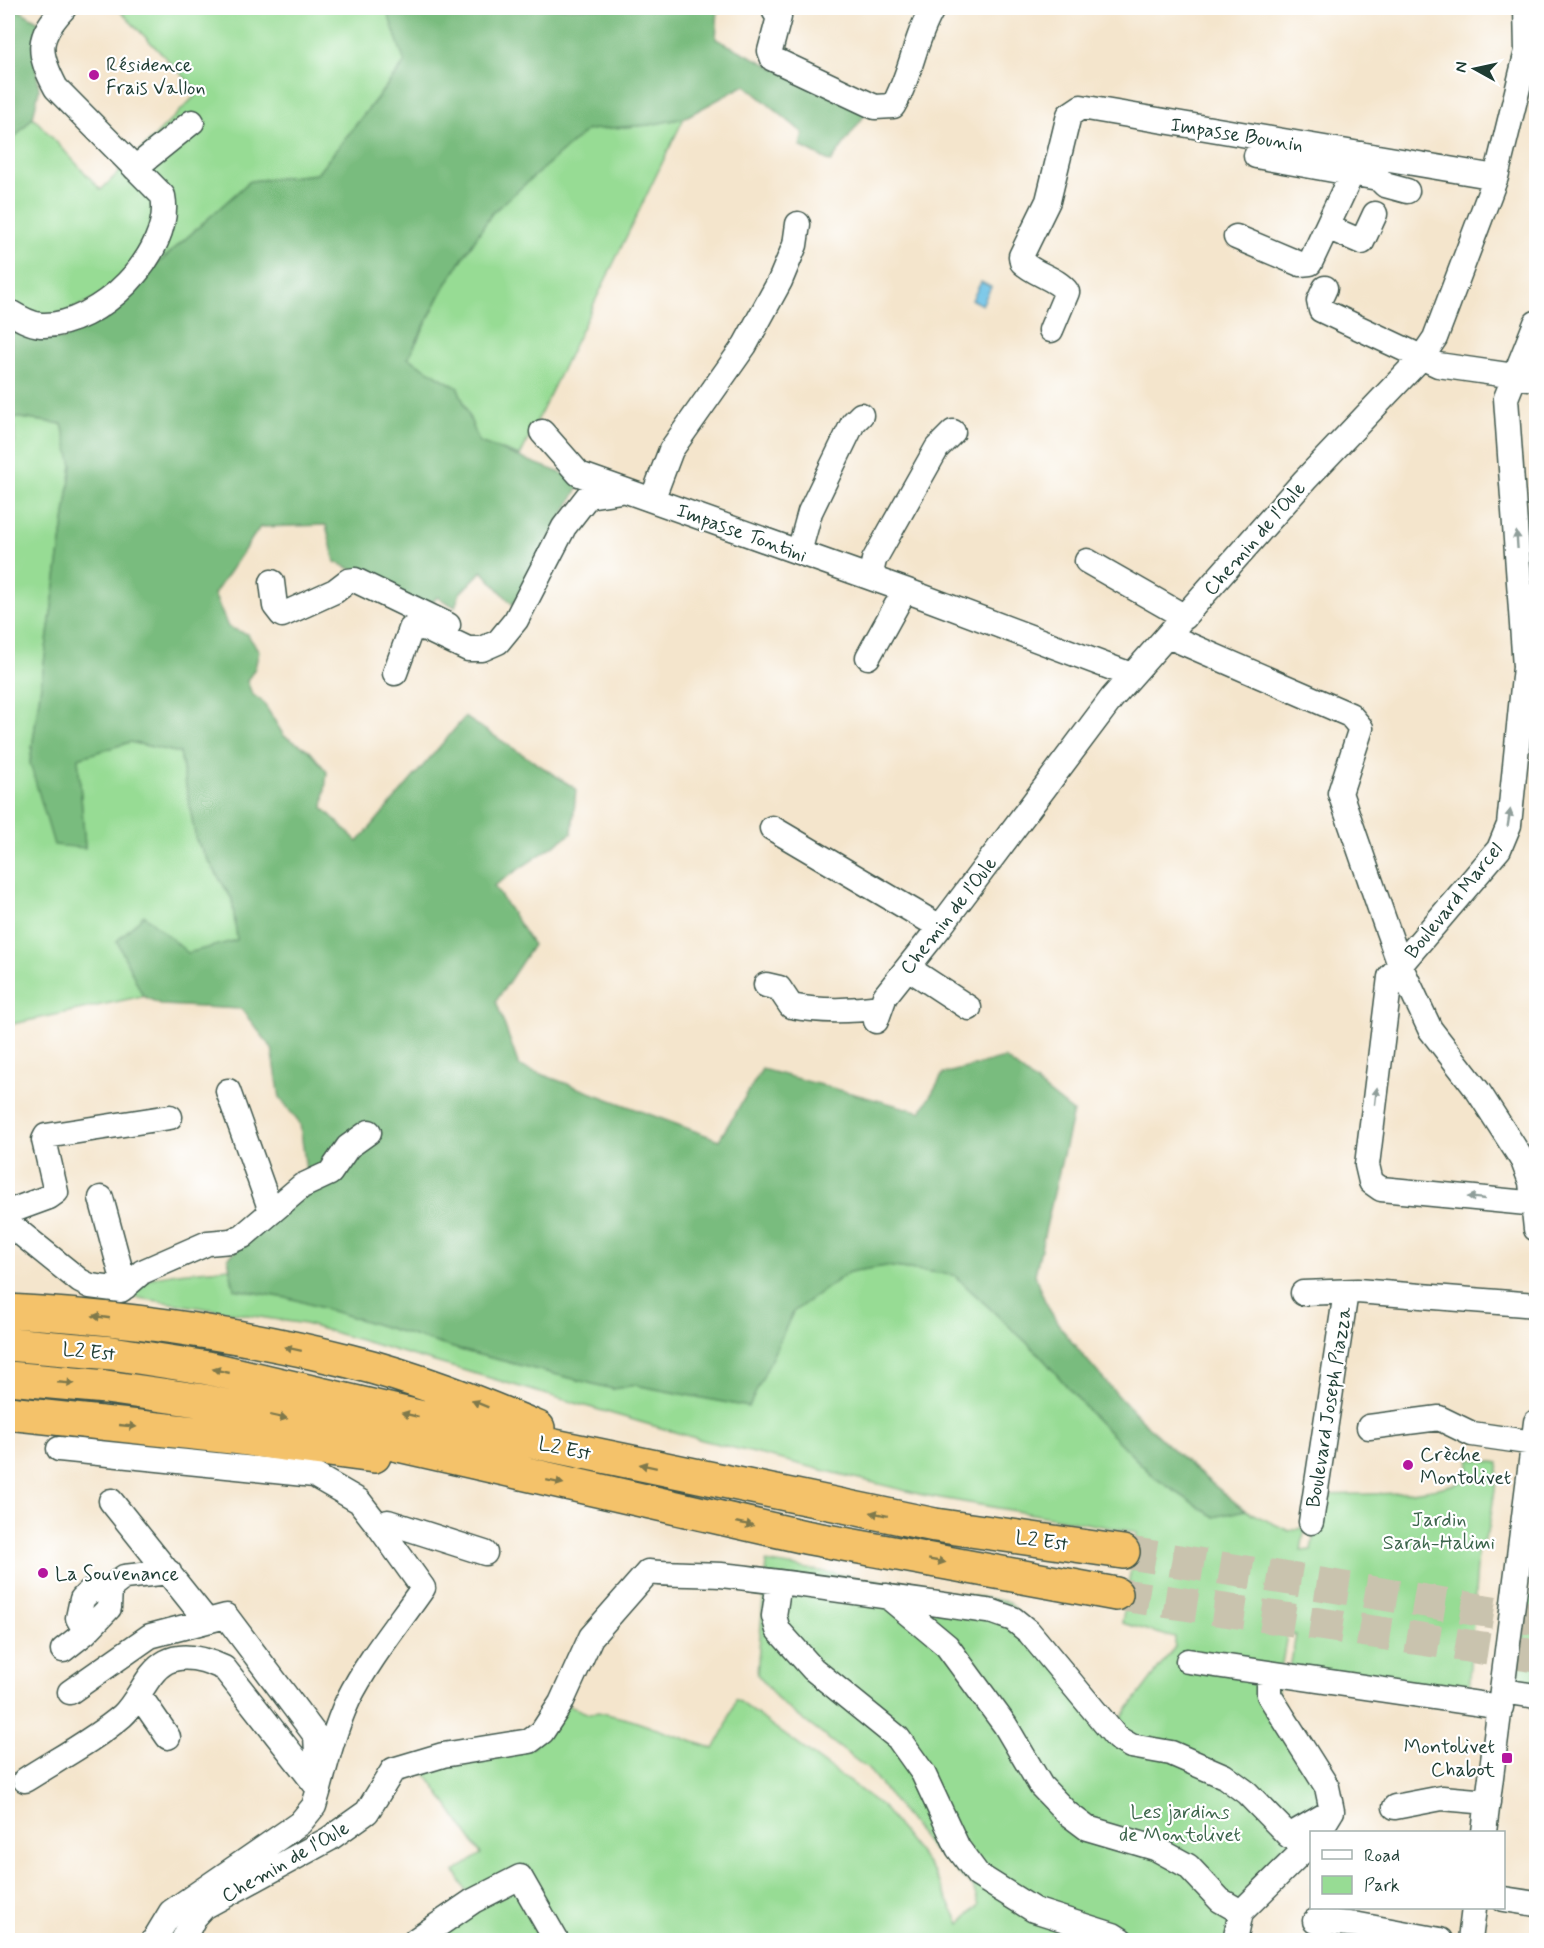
<svg xmlns="http://www.w3.org/2000/svg" width="1544" height="1948" font-family="Mynerve,sans-serif">
	<rect width="100%" height="100%" fill="#fff"/>
	<filter id="ink" filterUnits="userSpaceOnUse"><feTurbulence type="fractalNoise" baseFrequency=".0167" numOctaves="2"/><feDisplacementMap in="SourceGraphic" scale="12" xChannelSelector="R" yChannelSelector="G"/><feConvolveMatrix kernelMatrix="1 2 1 2 8 2 1 2 1" color-interpolation-filters="sRGB"/></filter>
	<filter id="wash" filterUnits="userSpaceOnUse"><feTurbulence type="fractalNoise" baseFrequency=".008" numOctaves="4" result="noise"/><feDisplacementMap in="SourceGraphic" scale="24" xChannelSelector="R" yChannelSelector="G"/><feGaussianBlur stdDeviation="1.35" result="paint"/><feColorMatrix in="noise" values="0 0 0 0 0 0 0 0 0 0 0 0 0 0 0 0 0 1.4 0 .05"/><feComposite in="paint" operator="in"/></filter>
	<g filter="url(#wash)">
		<rect width="100%" height="100%" fill="#f4e5cc"/>
		<!-- green -->
		<path fill="#97dc94" stroke="#5b8c64" stroke-width="1.5" d="M117,8H387L405,62L317,174L250,181L143,277L68,311L38,318L8,301V145L33,117L101,190L199,92Z
			M684,118L520,456L479,442L458,388L408,359L444,288L492,213L587,130L649,125Z
			M14,417L62,424L72,465L30,763L85,848L78,758L130,742L180,753L196,840L232,899L238,940L188,953L117,941L143,996L8,1025V445L15,443Z
			M886,1266L954,1275L1038,1353L1092,1415L1155,1478L1214,1517L1245,1510L1289,1531L1305,1527L1301,1551L1311,1550L1320,1495C1368,1493 1422,1497 1467,1480L1470,1459L1499,1463L1489,1528L1478,1551L1468,1693L1290,1668L1296,1635L1287,1634L1277,1693L1341,1810L1312,1832L1247,1923L1245,1940H430L476,1907L455,1872L481,1854L421,1767L533,1747L567,1705L589,1714L598,1712L631,1720L714,1749L725,1729L736,1699L882,1806L934,1873L960,1924L979,1905L973,1887L930,1847L869,1770L781,1703L757,1674L766,1562L1009,1602L1118,1722L1175,1647V1638L1122,1623L1137,1532L923,1495L702,1440L305,1324L132,1297L140,1282C170,1271 199,1272 230,1268L234,1289L293,1299L460,1350L613,1389L635,1385L748,1407L793,1312L849,1272Z
			M1529,1596L1536,1597V1686L1518,1683Z"/>
		<!-- forest -->
		<path fill="#79bc7e" stroke="#4c7c59" stroke-width="1.5" d="M8,8H15L39,22L34,46L39,90L33,117L8,145Z
			M386,8H718L716,39L866,113L831,162L800,146L803,133L745,85L684,118L649,125L587,130L492,213L444,287L408,358L458,388L479,442L582,481L513,605L482,571L460,593L455,607L437,597L427,609L371,578L335,562L326,525L260,527L214,594L228,627L247,634L259,651L255,668L247,681L252,694L263,702L284,736L309,750L327,772L323,808L358,842L465,717L576,789L572,833L494,886L533,945L496,1001L519,1066L719,1140L762,1069L921,1112L943,1074L1005,1058L1073,1112L1035,1274C1045,1312 1067,1337 1092,1366C1139,1422 1187,1465 1245,1510L1214,1517L1155,1478L1092,1415L1038,1353L954,1275L886,1266L849,1272L793,1312L749,1407L635,1385L613,1389L460,1350L293,1299L234,1289L228,1258L262,1225L309,1194L300,1124L280,1098L272,1048L241,1009L162,1005L143,996L117,941L144,915L188,953L237,940L232,899L196,840L180,753L130,742L78,758L85,848L54,845L30,763L72,465L62,424L14,417L11,332L63,339L106,319L143,277L250,181L317,174L405,63Z"/>
		<!-- water -->
		<path fill="#68c0e5" stroke="#447e8c" stroke-width="1.5" d="M981,282L991,287L982,305L972,300Z"/>
	</g>
	<g filter="url(#ink)">
		<g fill="none" stroke-linecap="round" stroke-linejoin="round">
			<!-- highway-tunnel -->
			<path stroke="#c9c3ae" stroke-width="33" stroke-dasharray="33 16" stroke-linecap="butt" d="M1123,1552L1536,1619
				M1116,1594L1536,1656"/>
			<defs>
				<path id="minor" d="M775,12L779,17L770,51L773,59L875,107L893,106C911,76 914,39 933,8
					M1256,156L1378,178L1385,185L1407,191
					M135,168L192,122
					M1327,227L1362,242L1375,214
					M1236,237L1300,264L1310,263L1361,154
					M1325,288L1319,301L1321,310L1438,365L1536,379
					M8,311C18,317 29,324 41,325C98,328 174,252 163,196L56,88C37,52 36,38 64,8
					M1051,330L1067,292C1057,278 1035,275 1022,262L1021,256L1048,201L1069,115L1081,107L1496,177
					M542,432L579,474L905,590L1131,675
					M652,500L671,450L745,345L780,281L795,245L798,224
					M805,554L801,545L810,512L853,423L861,415
					M1087,561L1185,617
					M875,579L872,569L874,560L937,448L953,432
					M272,582L275,606L282,615L335,591L348,581L355,580L448,625
					M1168,636L1350,715L1361,728L1340,793L1384,920L1400,965L1430,1029L1478,1091L1523,1161L1531,1182L1536,1229
					M868,657L905,590
					M395,673L411,629L424,628L468,649H482L498,642L516,620L564,527L588,496L621,491
					M772,828L940,927
					M908,968L969,1008
					M766,985L779,988L791,1006C821,1012 851,1011 881,1007
					M876,1021L885,996L940,927L1112,698L1305,480L1422,357L1435,338L1496,177L1527,51L1526,8
					M228,1091L271,1211
					M101,1198L125,1287
					M1534,1206L1527,1203L1381,1189L1371,1182L1367,1165L1390,977L1499,849L1509,825L1525,667L1506,398L1536,323
					M8,1212L49,1197L56,1192L44,1140L46,1136L170,1117
					M8,1223L80,1281L90,1286L121,1290L142,1272L208,1243L231,1241L243,1236L302,1186L330,1173L348,1147L369,1132
					M1303,1293L1357,1291L1536,1305
					M1369,1427L1439,1418L1472,1434L1534,1443
					M59,1449L314,1475L359,1501L380,1528
					M111,1501L206,1620
					M1311,1522L1346,1292
					M779,1582L774,1616L778,1630L813,1669L898,1738L923,1773L958,1848L978,1875L1034,1910L1113,1935L1121,1940
					M887,1596L947,1646L1005,1725L1041,1786L1067,1813L1087,1828L1155,1848L1188,1866L1220,1900L1241,1912
					M86,1632L109,1608L110,1588
					M63,1650L86,1632L78,1618L82,1599L90,1591L110,1588L124,1577L169,1572
					M1188,1661L1269,1673
					M1503,1691L1536,1696
					M70,1692L150,1636L226,1616L316,1736L318,1769
					M139,1695L168,1737
					M25,1780C56,1760 94,1740 122,1716C139,1701 146,1673 166,1662C184,1652 207,1660 224,1668L319,1789L314,1806L300,1823L171,1912L154,1940
					M319,1789C327,1759 335,1728 348,1700C368,1660 398,1624 423,1588L380,1528L388,1522L485,1553
					M1395,1807L1442,1798L1488,1802
					M1324,1824L1332,1811L1327,1787L1269,1695V1673L1501,1707
					M1484,1832L1536,1422
					M1504,1899L1536,1904
					M1315,1921L1359,1925L1440,1940
					M183,1940L194,1918L204,1907L329,1839L367,1812L393,1770L443,1755L530,1741L542,1732L561,1703L591,1637L648,1572C673,1575 697,1573 721,1575C812,1585 902,1599 993,1612L1013,1619L1029,1632L1117,1738L1131,1746L1171,1753L1224,1776L1247,1793L1289,1836L1332,1811
					M416,1940L473,1901L520,1877L556,1940
					M1235,1940L1241,1912L1312,1842
					M1470,1940L1474,1908"/>
				<path id="highway" d="M8,1311C123,1317 237,1333 349,1361C414,1377 476,1402 538,1428
					M8,1344L112,1353L208,1368L449,1424L935,1525L1123,1552
					M8,1378L106,1387L204,1401L805,1537L1116,1594
					M8,1413L232,1437L374,1456"/>
			</defs>
			<!-- minor casing -->
			<use href="#minor" stroke="#3f564b" stroke-width="27"/>
			<!-- highway casing -->
			<use href="#highway" stroke="#3f564b" stroke-width="36"/>
			<!-- minor -->
			<use href="#minor" stroke="#fff" stroke-width="24"/>
			<!-- highway -->
			<use href="#highway" stroke="#f4c26a" stroke-width="33"/>
		</g>
		<!-- one-way arrows -->
		<defs><path id="oneway-solid" d="M-6-.8H1V-3.2L6.5 0L1 3.2V.8H-6Z" transform="scale(1.5)"/></defs>
		<g fill="#8f9e9a">
			<use href="#oneway-solid" transform="translate(1517 540) rotate(-94)"/>
			<use href="#oneway-solid" transform="translate(1509 818) rotate(-81)"/>
			<use href="#oneway-solid" transform="translate(1376 1096) rotate(-83)"/>
			<use href="#oneway-solid" transform="translate(1476 1198) rotate(-174)"/>
		</g>
		<g fill="#7f794c">
			<use href="#oneway-solid" transform="translate(101 1317) rotate(-172)"/>
			<use href="#oneway-solid" transform="translate(293 1349) rotate(-168)"/>
			<use href="#oneway-solid" transform="translate(221 1371) rotate(-167)"/>
			<use href="#oneway-solid" transform="translate(66 1383) rotate(5)"/>
			<use href="#oneway-solid" transform="translate(480 1404) rotate(-158)"/>
			<use href="#oneway-solid" transform="translate(410 1415) rotate(-167)"/>
			<use href="#oneway-solid" transform="translate(279 1417) rotate(12)"/>
			<use href="#oneway-solid" transform="translate(128 1426) rotate(6)"/>
			<use href="#oneway-solid" transform="translate(648 1466) rotate(-168)"/>
			<use href="#oneway-solid" transform="translate(555 1482) rotate(12)"/>
			<use href="#oneway-solid" transform="translate(879 1514) rotate(-168)"/>
			<use href="#oneway-solid" transform="translate(745 1524) rotate(12)"/>
			<use href="#oneway-solid" transform="translate(937 1561) rotate(10)"/>
		</g>
	</g>
	<!-- markers -->
	<g fill="#b5179e" stroke="#fff" stroke-width="2">
		<circle cx="94" cy="75" r="6"/>
		<circle cx="1408" cy="1465" r="6"/>
		<circle cx="43" cy="1573" r="6"/>
		<rect x="1501" y="1752" width="12" height="12" rx="3"/>
	</g>
	<g text-anchor="middle" stroke-width="4.5" stroke-linejoin="round" paint-order="stroke">
		<!-- poi labels -->
		<g font-size="20" fill="#1f3d34" stroke="#fff" text-anchor="start">
			<text x="106" y="71">Résidence<tspan x="106" dy="23">Frais Vallon</tspan></text>
			<text x="1420" y="1461">Crèche<tspan x="1420" dy="23">Montolivet</tspan></text>
			<text x="55" y="1580">La Souvenance</text>
			<text x="1495" y="1753" text-anchor="end">Montolivet<tspan x="1495" dy="23">Chabot</tspan></text>
		</g>
		<!-- street labels -->
		<g font-size="20" fill="#1f3d34" stroke="#fff">
			<text transform="translate(1237 134) rotate(9)" y="7">Impasse Bounin</text>
			<text transform="translate(742 532) rotate(20)" y="7">Impasse Tontini</text>
			<text transform="translate(1254 538) rotate(-49)" y="7">Chemin de l'Oule</text>
			<text transform="translate(1453 900) rotate(-51)" y="7">Boulevard Marcel</text>
			<text transform="translate(948 915) rotate(-52)" y="7">Chemin de l'Oule</text>
			<text transform="translate(89 1351) rotate(6)" y="7">L2 Est</text>
			<text transform="translate(1328 1407) rotate(-81)" y="7">Boulevard Joseph Piazza</text>
			<text transform="translate(565 1448) rotate(12)" y="7">L2 Est</text>
			<text transform="translate(1042 1540) rotate(8)" y="7">L2 Est</text>
			<text transform="translate(285 1861) rotate(-30)" y="7">Chemin de l'Oule</text>
		</g>
		<!-- park labels -->
		<g font-size="20" fill="#3d654c" stroke="#fff">
			<text x="1439" y="1526">Jardin<tspan x="1439" dy="23">Sarah-Halimi</tspan></text>
			<text x="1180" y="1818">Les jardins<tspan x="1180" dy="23">de Montolivet</tspan></text>
		</g>
	</g>
	<!-- margin -->
	<rect width="1544" height="1948" fill="none" stroke="#fff" stroke-width="30"/>
	<!-- legend -->
	<rect x="1310" y="1831" width="195" height="78" fill="#ffffff" stroke="#a5b1ae" stroke-width="1.5"/>
	<rect x="1322" y="1850" width="30" height="9" fill="#ffffff" stroke="#a5b1ae" stroke-width="1.5"/>
	<text x="1364" y="1861" font-size="18" fill="#1f3d34">Road</text>
	<rect x="1322" y="1876" width="30" height="18" fill="#97dc94" stroke="#a5b1ae" stroke-width="1.5"/>
	<text x="1364" y="1891" font-size="18" fill="#1f3d34">Park</text>
	<!-- north arrow -->
	<g transform="translate(1475 69) rotate(278)" stroke="#ffffff" stroke-width="4.5" paint-order="stroke">
	<path d="M0-4.5L10 22L0 15L-10 22Z" fill="#1f3d34"/>
	<text y="-9" font-size="16" font-weight="bold" text-anchor="middle" fill="#1f3d34">N</text>
	</g>
</svg>
